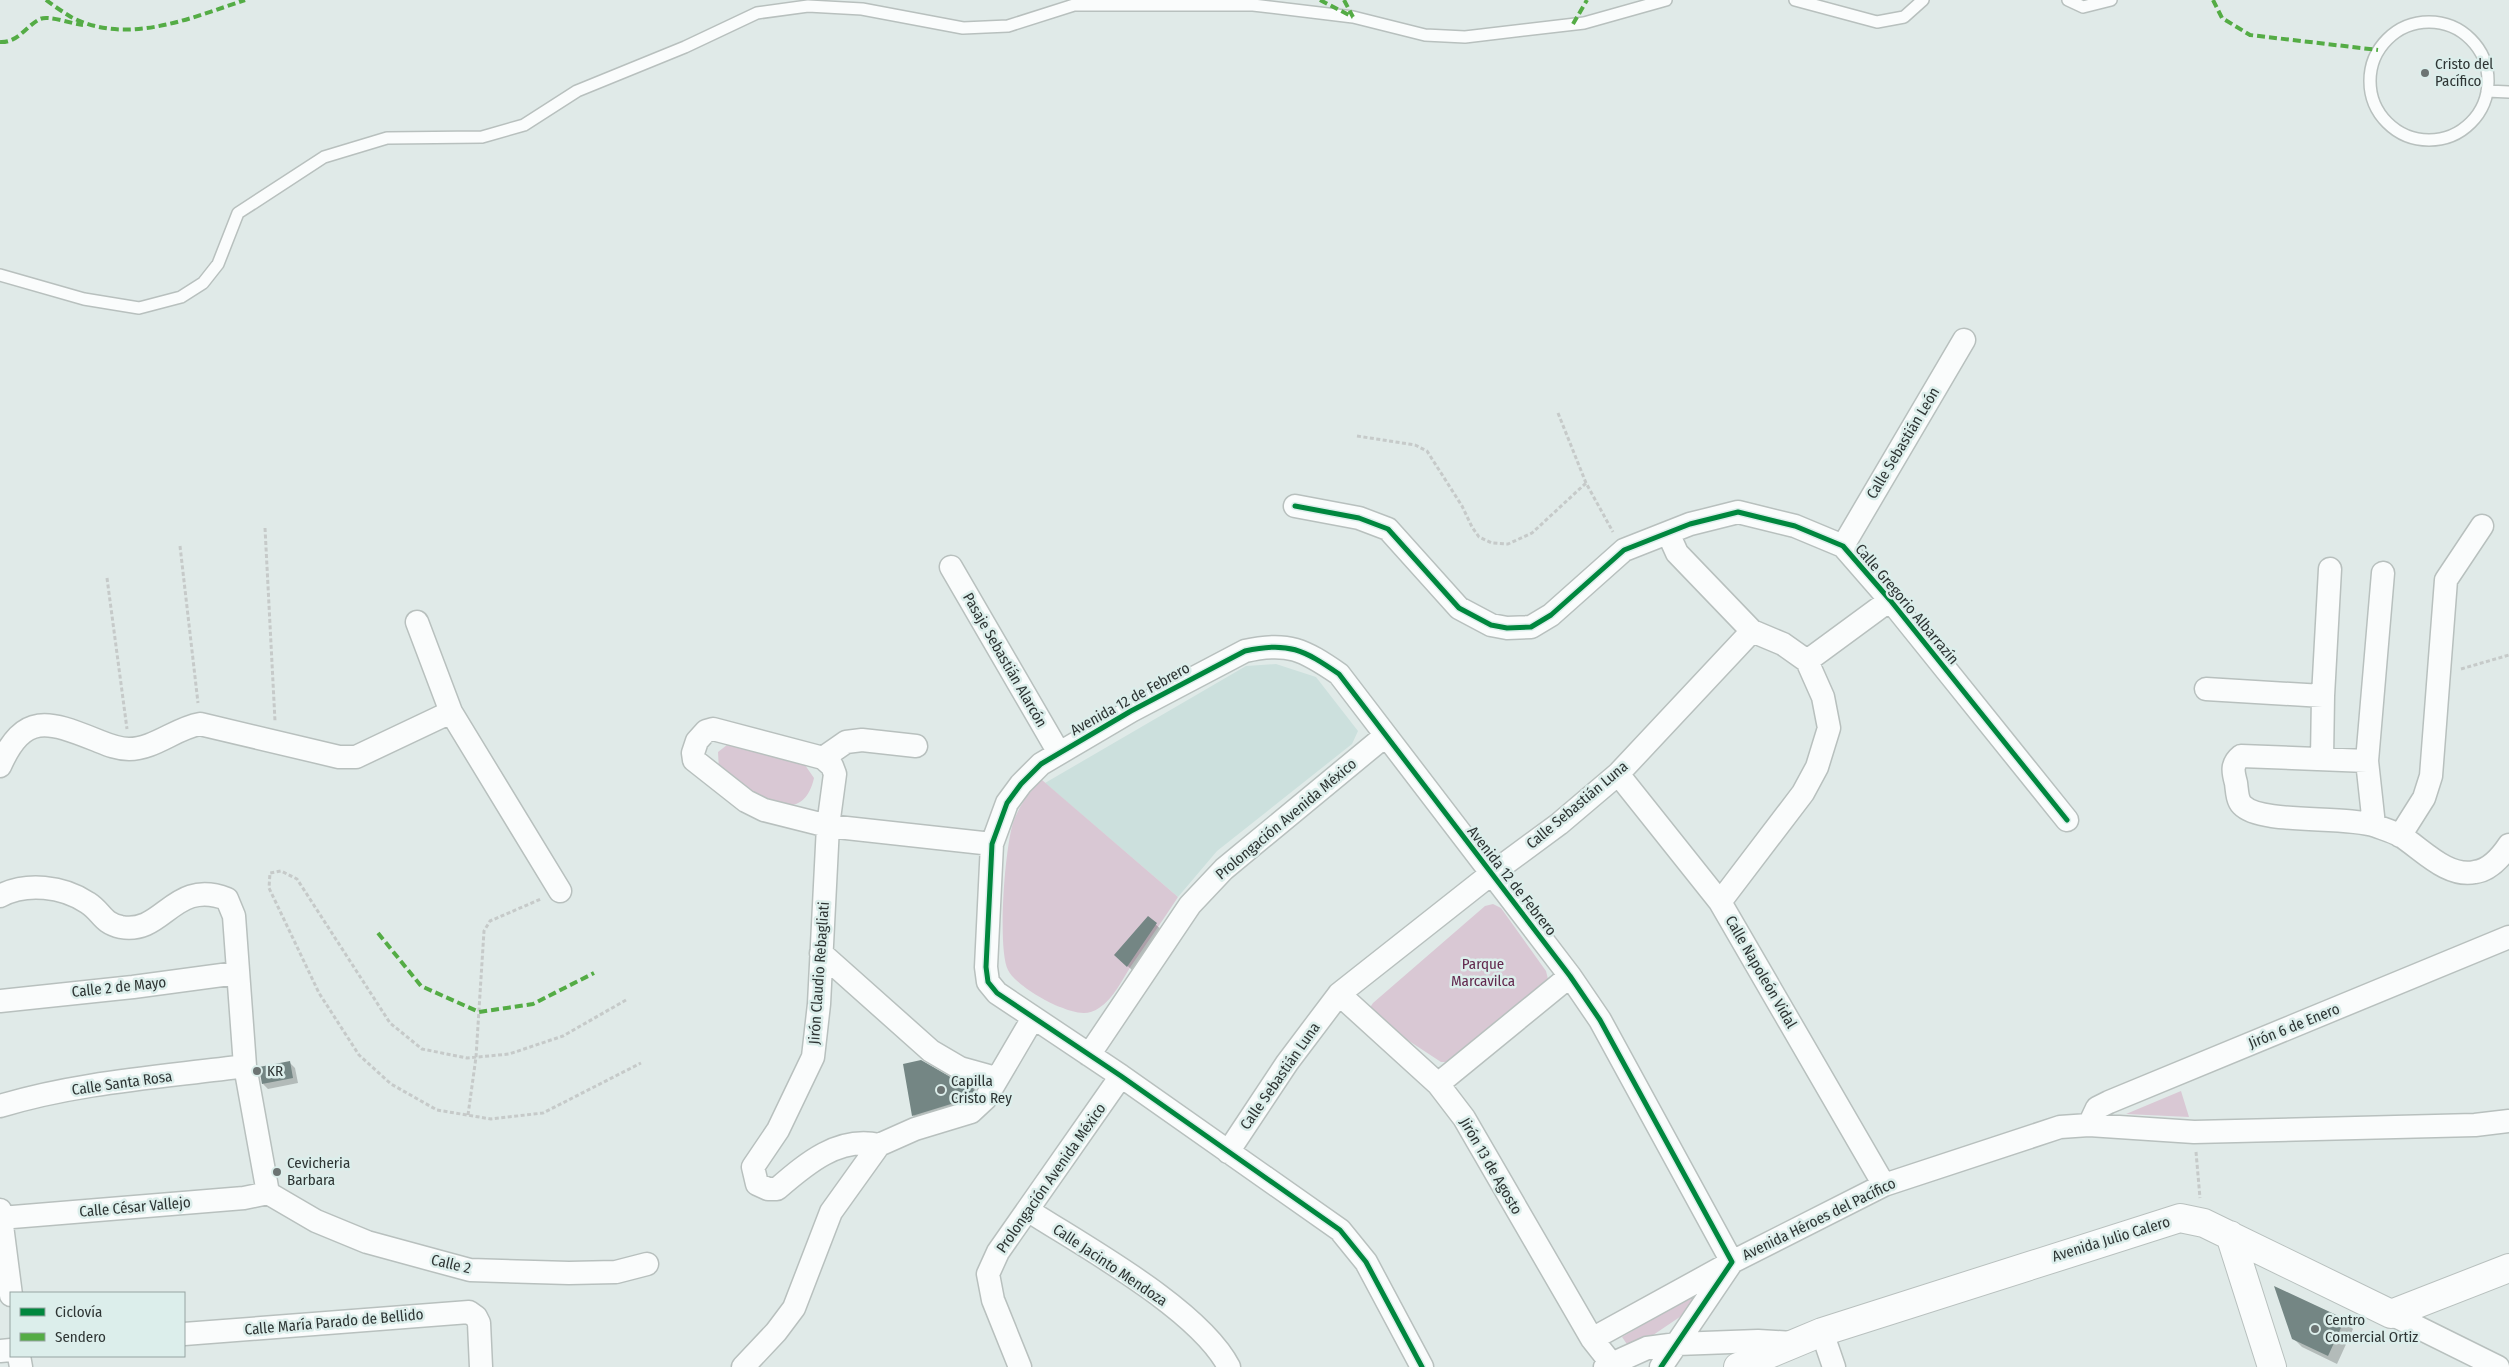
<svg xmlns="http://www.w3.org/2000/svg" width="2509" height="1367" font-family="'Fira Sans Condensed',sans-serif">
	<rect width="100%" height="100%" fill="#e0eae8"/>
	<!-- built -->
	<path fill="#cce0dd" d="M1276,664L1316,677L1358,731L1352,744L1217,851L1178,897L1045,783L1246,666Z"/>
	<!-- green -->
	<path fill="#d9c8d4" d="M727,745L805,765L814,778C801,835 747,788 719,770L718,752Z
		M1042,780L1178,897C1163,920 1147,943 1131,966C1122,980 1114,998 1099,1008C1087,1017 1073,1012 1060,1007C1046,1002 1014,983 1008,970C997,949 1005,843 1014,820C1021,803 1029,792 1042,780Z
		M1493,904L1501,908L1546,971L1548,979L1543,988L1452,1062H1441L1371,1016L1369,1009L1373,1003L1485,906Z
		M2181,1091L2189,1117L2126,1114Z
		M1699,1292L1696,1306L1631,1350L1622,1337Z"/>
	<!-- shadow -->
	<path fill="#0003" d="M1148,918L1162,930L1133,971L1116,955Z
		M289,1062L295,1068L298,1083L268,1089L263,1084Z
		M953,1081L972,1086L981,1095L922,1124L913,1116Z
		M2276,1288L2344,1320L2353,1329L2337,1364L2302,1347L2293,1338Z"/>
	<!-- building -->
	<path fill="#748684" d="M1148,916L1157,923L1127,967L1114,955Z
		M921,1060L954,1079L973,1085L974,1092L964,1100L912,1116L903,1064Z
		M290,1061L293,1078L262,1084L259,1067Z
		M2274,1286L2345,1319L2328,1356L2292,1339Z"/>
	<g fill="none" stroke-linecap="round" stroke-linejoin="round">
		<defs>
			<path id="service" d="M1795,0L1877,22L1904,17L1923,0
				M2068,0L2083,7L2111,0
				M2370 81a59 59 0 1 1 118 0a59 59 0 1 1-118 0Z
				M2487,91L2509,92
				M0,275L84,299L139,308L181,297L203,283L218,264L238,213L324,157L387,138L482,137L524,125L577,91L685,47L757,13L808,6L862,9L963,28L1008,26L1074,5H1253L1353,17L1425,35L1465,37L1584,23L1666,0"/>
			<path id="minor" d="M1295,506L1359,518L1388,529L1459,608L1491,625L1507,628L1531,627L1551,615L1624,550L1690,524L1738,512L1795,526L1843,546L1890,600L2067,820
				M1668,533L1677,553L1752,631
				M1843,546L1964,340
				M951,567L1059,753
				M417,622L451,712L560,891
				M1807,661L1890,600
				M2206,689L2323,696
				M823,758L846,742L862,740L916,746
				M2322,759L2323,696L2330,569
				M2367,761L2241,756C2231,764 2233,772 2236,783C2237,790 2237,800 2242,805C2261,825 2346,815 2376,826C2384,829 2394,832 2401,836C2422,849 2447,878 2475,872C2490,870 2501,857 2509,845
				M0,766C24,712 48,721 96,740C106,744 117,749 129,749C154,749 176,728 200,724L339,757H356L451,712
				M1618,774L1720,902L1884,1185
				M2374,825L2367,761L2383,573
				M2400,836L2424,798L2431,776L2446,580L2482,526
				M0,896C26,882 63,886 88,903C102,912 102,923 121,927C164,935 173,878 227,899L234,916L245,1066L268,1193
				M1720,902L1803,793L1817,767L1829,728L1823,697L1807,661L1783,644L1752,631
				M821,953L931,1051L960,1068L996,1078
				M1339,994L1438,1084L1464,1118L1592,1339L1611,1363
				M0,1001L133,987L237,973
				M1089,1055L1190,905L1224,869L1385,736
				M1438,1084L1570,976
				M0,1106C79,1082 163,1077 245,1066
				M2089,1125L2097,1108L2109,1102L2509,937
				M879,1145C838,1136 806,1164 777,1189H768L757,1184L753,1167L778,1130L813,1057L819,1004L828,826L835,774L832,766L823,758L713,729L706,731L697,741L693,753L694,760L746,801L764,810L828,826L992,844
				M1228,1152L1287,1063L1339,994L1491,874L1559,824L1618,774L1752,631
				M268,1193L316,1221L367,1242L470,1270L569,1273L616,1272L647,1264
				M0,1210L11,1295
				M1029,1211C1085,1247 1199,1309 1229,1367
				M0,1218L244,1198L268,1193
				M2391,1314L2498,1367
				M1822,1332L1834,1367
				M184,1334L469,1312L476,1317L479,1323L481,1367
				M1592,1339L1732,1262L1884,1185L2060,1127L2089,1125L2194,1132L2475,1125L2509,1121
				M0,1351L11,1350
				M19,1356L21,1367
				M743,1367L776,1332L794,1308L831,1212L879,1145L915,1129L971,1112L986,1098L1033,1018
				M1020,1367L993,1300L988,1274L998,1252L1121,1076
				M1422,1367L1366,1262L1340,1230L1121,1076L997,993L988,982L986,967L992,844L1007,803L1021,784L1041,764L1131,711L1245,651C1288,641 1304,650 1339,674L1570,976L1600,1020L1732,1262L1661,1367
				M1605,1367L1647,1348L1677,1344L1758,1341L1793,1343"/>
			<path id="tertiary" d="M2230,1235L2272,1367
				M1738,1367L1822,1332L2180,1218L2204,1223L2391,1314L2509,1268"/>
		</defs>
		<!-- service casing -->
		<use href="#service" stroke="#b8c0be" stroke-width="14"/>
		<!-- minor casing -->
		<use href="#minor" stroke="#b8c0be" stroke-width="25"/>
		<!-- tertiary casing -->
		<use href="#tertiary" stroke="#b8c0be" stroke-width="30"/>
		<!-- path -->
		<path stroke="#c6cac9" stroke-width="3" stroke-dasharray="4 2.5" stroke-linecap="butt" d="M1558,413L1586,483L1613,532
			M1357,436L1415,445L1427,451L1462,506L1472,527L1479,537L1492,543L1508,544L1532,533L1586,483
			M265,528L275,721
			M180,546L198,703
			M107,578L127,729
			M2461,669L2509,655
			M626,1000L563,1036L509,1054L467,1058L422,1049L390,1023L297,879L281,871L270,873L269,888L319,993L359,1055L391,1084L437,1110L491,1119L543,1113L641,1063
			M468,1115L476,1057L484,931L490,921L541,899
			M2196,1152L2200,1198"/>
		<!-- service -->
		<use href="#service" stroke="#fafcfc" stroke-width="11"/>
		<!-- minor -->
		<use href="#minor" stroke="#fafcfc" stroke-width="22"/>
		<!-- tertiary -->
		<use href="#tertiary" stroke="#fafcfc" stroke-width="28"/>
		<!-- quiet -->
		<path stroke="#54ac45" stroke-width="4" stroke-dasharray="8 4" stroke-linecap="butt" d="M46,0C54,6 63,12 71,17C127,46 191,18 245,0
			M1320,0L1353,17
			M1344,0L1353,17
			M2213,0L2222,18L2250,35L2378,50
			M1573,24L1587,0
			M0,42C18,43 26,26 40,19C49,15 72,24 83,25
			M378,933L421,986L479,1012L533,1004L594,973"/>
		<defs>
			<path id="cycleway" d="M1295,506L1359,518L1388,529L1459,608L1491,625L1507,628L1531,627L1551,615L1624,550L1690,524L1738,512L1795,526L1843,546L1890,600L2067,820
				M1422,1367L1366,1262L1340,1230L1121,1076L997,993L988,982L986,967L992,844L1007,803L1021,784L1041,764L1131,711L1245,651C1288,641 1304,650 1339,674L1570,976L1600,1020L1732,1262L1661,1367"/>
		</defs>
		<!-- cycleway casing -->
		<use href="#cycleway" stroke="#dceeeb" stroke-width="8"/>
		<!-- cycleway -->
		<use href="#cycleway" stroke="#00873e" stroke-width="5"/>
	</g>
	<!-- markers -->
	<g fill="#6c7473" stroke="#dceeeb" stroke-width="2">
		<circle cx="2425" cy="73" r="5"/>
		<circle cx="257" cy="1071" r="5"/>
		<circle cx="941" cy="1090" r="5"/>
		<circle cx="277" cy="1172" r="5"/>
		<circle cx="2315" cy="1329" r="5"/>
	</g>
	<g text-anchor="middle" stroke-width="5" stroke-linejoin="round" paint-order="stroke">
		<!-- poi labels -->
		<g font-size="15" fill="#2e3534" stroke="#dceeeb" text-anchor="start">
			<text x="2435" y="69">Cristo del<tspan x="2435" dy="17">Pacífico</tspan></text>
			<text x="267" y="1076">KR</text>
			<text x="951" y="1086">Capilla<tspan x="951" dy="17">Cristo Rey</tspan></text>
			<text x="287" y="1168">Cevicheria<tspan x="287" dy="17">Barbara</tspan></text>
			<text x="2325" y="1325">Centro<tspan x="2325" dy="17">Comercial Ortiz</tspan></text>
		</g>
		<!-- street labels -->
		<g font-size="15" fill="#2e3534" stroke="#dceeeb">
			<text transform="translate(1903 443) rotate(-59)" y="5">Calle Sebastián León</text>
			<text transform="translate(1907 604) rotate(50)" y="5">Calle Gregorio Albarrazín</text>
			<text transform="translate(1005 660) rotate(60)" y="5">Pasaje Sebastián Alarcón</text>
			<text transform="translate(1130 699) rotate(-29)" y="5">Avenida 12 de Febrero</text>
			<text transform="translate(1577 805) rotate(-40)" y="5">Calle Sebastián Luna</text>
			<text transform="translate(1286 819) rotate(-40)" y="5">Prolongación Avenida México</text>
			<text transform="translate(1512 881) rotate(52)" y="5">Avenida 12 de Febrero</text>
			<text transform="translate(1761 972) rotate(60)" y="5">Calle Napoleón Vidal</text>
			<text transform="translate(819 973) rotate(-86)" y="5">Jirón Claudio Rebagliati</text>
			<text transform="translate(119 987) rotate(-6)" y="5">Calle 2 de Mayo</text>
			<text transform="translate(2294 1026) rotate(-22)" y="5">Jirón 6 de Enero</text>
			<text transform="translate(1280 1076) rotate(-55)" y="5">Calle Sebastián Luna</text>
			<text transform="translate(122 1083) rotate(-8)" y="5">Calle Santa Rosa</text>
			<text transform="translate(1491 1166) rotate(60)" y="5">Jirón 13 de Agosto</text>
			<text transform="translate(1051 1178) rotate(-55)" y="5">Prolongación Avenida México</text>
			<text transform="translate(135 1207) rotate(-5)" y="5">Calle César Vallejo</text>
			<text transform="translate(1819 1219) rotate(-26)" y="5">Avenida Héroes del Pacífico</text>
			<text transform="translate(2111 1239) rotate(-17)" y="5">Avenida Julio Calero</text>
			<text transform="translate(451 1264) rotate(13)" y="5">Calle 2</text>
			<text transform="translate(1110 1265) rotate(34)" y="5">Calle Jacinto Mendoza</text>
			<text transform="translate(334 1322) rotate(-5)" y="5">Calle María Parado de Bellido</text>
		</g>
		<!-- park labels -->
		<g font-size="15" fill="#62294e" stroke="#dceeeb">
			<text x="1483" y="969">Parque<tspan x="1483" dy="17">Marcavilca</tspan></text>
		</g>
	</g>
	<!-- legend -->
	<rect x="10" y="1292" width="175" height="65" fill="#dceeeb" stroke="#96a4a2"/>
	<rect x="20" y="1308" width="25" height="8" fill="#00873e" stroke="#96a4a2"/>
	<text x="55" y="1317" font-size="15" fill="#2e3534">Ciclovía</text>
	<rect x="20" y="1333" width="25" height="8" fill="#54ac45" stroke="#96a4a2"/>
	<text x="55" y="1342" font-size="15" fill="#2e3534">Sendero</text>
</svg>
